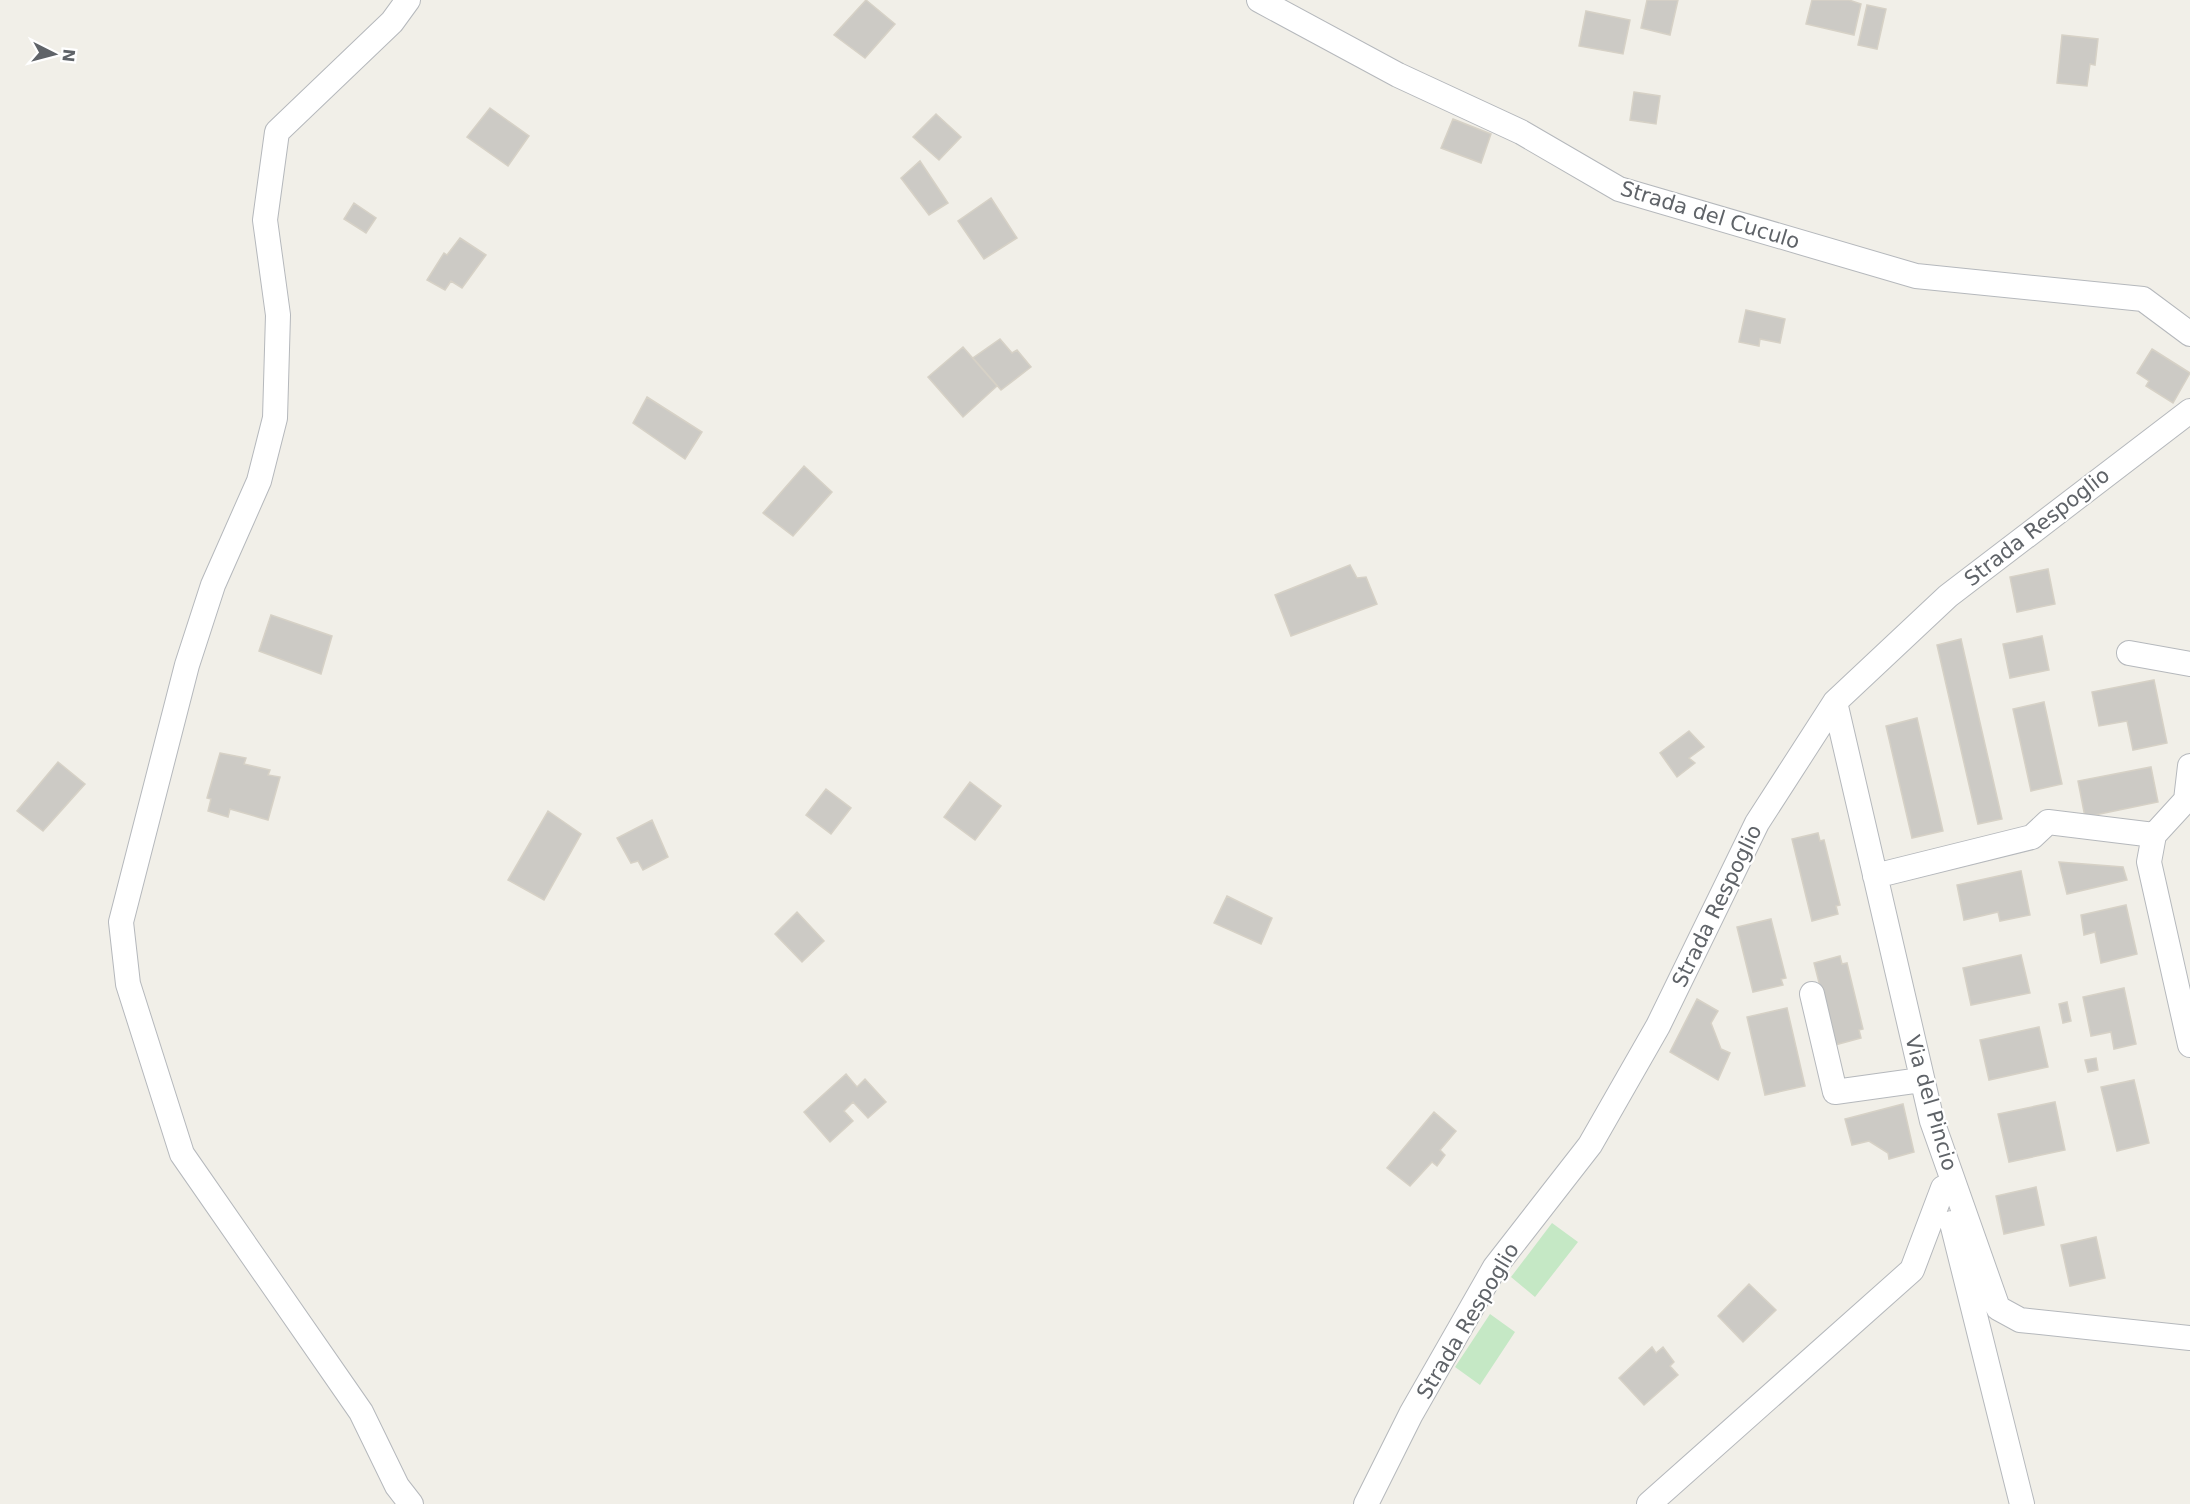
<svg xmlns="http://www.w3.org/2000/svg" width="2190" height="1504" font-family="'DejaVu Sans',sans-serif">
	<rect width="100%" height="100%" fill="#f1efe8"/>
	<!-- green -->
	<path fill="#c5e8c5" d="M1552,1223L1578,1242L1535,1297L1511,1277Z
		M1490,1314L1515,1332L1480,1385L1455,1367Z"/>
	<!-- building -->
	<path fill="#cccac5" stroke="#d6d1c6" stroke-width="1.5" d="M866,0L895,24L865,58L834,35Z
		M1647,0H1678L1670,35L1641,28Z
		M1812,0H1849L1861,4L1854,35L1806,24Z
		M1867,5L1886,9L1877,49L1858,45Z
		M1586,11L1630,20L1623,54L1579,46Z
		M2062,35L2098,39L2095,65L2090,64L2087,86L2057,83Z
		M1634,92L1660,96L1656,124L1630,120Z
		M490,108L529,136L508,166L467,137Z
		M936,114L961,137L939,160L913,137Z
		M1453,119L1491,134L1481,163L1441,148Z
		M920,161L948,203L929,215L901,178Z
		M991,198L1017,238L984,259L958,221Z
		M354,203L376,218L366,233L344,219Z
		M460,238L486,255L462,288L451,281L445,290L427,280L444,253L447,255Z
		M1746,310L1785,319L1780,343L1760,339L1759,346L1739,342Z
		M1000,339L1012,353L1017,350L1031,367L1001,390L973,358Z
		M963,347L997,386L963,417L928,377Z
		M2152,349L2190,373L2173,403L2146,386L2149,381L2137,373Z
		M647,397L702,432L685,459L633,423Z
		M804,466L832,492L793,536L763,513Z
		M1350,565L1357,578L1366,577L1377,604L1291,636L1275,595Z
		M2048,569L2055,604L2017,612L2010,577Z
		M271,615L332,636L321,674L259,651Z
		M2042,636L2049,670L2010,678L2003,644Z
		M1961,639L2002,819L1978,824L1937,645Z
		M2154,680L2167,743L2133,750L2127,721L2099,726L2092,692Z
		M2044,702L2062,784L2031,791L2013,709Z
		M1917,718L1943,831L1912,838L1886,726Z
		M1689,731L1704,747L1689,758L1695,763L1677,777L1660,753Z
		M220,753L246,758L244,764L270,770L268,775L280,777L268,820L230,809L228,817L208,811L211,799L207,798Z
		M58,762L85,784L43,831L17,811Z
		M2151,767L2158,802L2085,817L2078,781Z
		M970,782L1001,806L975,840L944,817Z
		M826,789L851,808L831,834L806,815Z
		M548,811L581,834L544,900L508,880Z
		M652,820L668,857L643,870L638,861L631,863L617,838Z
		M1818,833L1820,841L1824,840L1840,905L1836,906L1838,914L1812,921L1792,839Z
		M2059,862L2123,867L2127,880L2067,894Z
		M2021,871L2030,915L2000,921L1998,912L1964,920L1957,885Z
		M1227,896L1272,918L1261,944L1214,923Z
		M2126,905L2137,954L2101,963L2095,932L2084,935L2081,915Z
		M797,912L824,941L802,962L775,934Z
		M1771,919L1786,978L1781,979L1783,985L1753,992L1737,927Z
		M2021,955L2030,993L1971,1005L1963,968Z
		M1840,956L1842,964L1847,963L1863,1029L1859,1030L1861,1038L1835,1045L1814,963Z
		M2124,988L2136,1044L2114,1049L2111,1032L2091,1036L2083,997Z
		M1697,999L1718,1011L1711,1023L1721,1049L1730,1053L1718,1080L1670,1052Z
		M2067,1002L2071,1021L2063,1023L2059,1004Z
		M1787,1008L1805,1086L1765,1095L1747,1017Z
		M2039,1027L2048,1067L1989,1080L1980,1040Z
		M2096,1058L2098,1070L2088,1072L2085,1060Z
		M846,1074L857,1087L865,1079L886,1102L868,1118L853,1102L844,1111L853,1121L830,1142L804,1112Z
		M2134,1080L2149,1143L2117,1151L2101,1087Z
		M2055,1102L2065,1150L2009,1162L1998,1114Z
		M1903,1104L1914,1152L1889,1159L1888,1153L1869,1141L1852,1145L1845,1119Z
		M1434,1112L1456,1131L1440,1150L1445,1155L1437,1166L1432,1162L1410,1186L1387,1168Z
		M2036,1187L2044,1225L2004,1234L1996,1196Z
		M2096,1237L2105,1278L2070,1286L2061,1245Z
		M1749,1284L1776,1310L1743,1342L1718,1316Z
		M1652,1347L1656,1353L1663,1347L1674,1362L1670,1366L1678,1375L1644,1405L1619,1378Z"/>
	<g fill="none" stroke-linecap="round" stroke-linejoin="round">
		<defs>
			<path id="minor" d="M408,0L392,22L277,132L265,220L278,315L275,418L259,481L213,585L187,665L121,922L128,984L182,1154L361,1412L397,1486L411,1504
				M1259,0L1398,75L1521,132L1619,189L1916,276L2143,299L2190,334
				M2129,653L2190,664
				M1835,702L1932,1121L1998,1308L2020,1320L2190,1338
				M2190,766L2186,800L2154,835L2149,862L2190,1045
				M1875,876L2032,837L2048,822L2154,835
				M1812,994L1835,1092L1921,1080
				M1952,1223L2022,1504
				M1366,1504L1411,1414L1495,1267L1590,1145L1658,1026L1757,823L1835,702L1948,596L2190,411
				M1649,1504L1912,1270L1943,1188"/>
		</defs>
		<!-- minor casing -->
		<use href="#minor" stroke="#b5b8bc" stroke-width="26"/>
		<!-- minor -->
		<use href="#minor" stroke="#fff" stroke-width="24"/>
	</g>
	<g text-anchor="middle" stroke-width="4.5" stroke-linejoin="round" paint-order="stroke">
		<!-- street labels -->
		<g font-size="21" fill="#5f6368" stroke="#fff">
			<text transform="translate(1710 215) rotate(17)" y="7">Strada del Cuculo</text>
			<text transform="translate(2037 527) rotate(-38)" y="7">Strada Respoglio</text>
			<text transform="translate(1717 906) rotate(-64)" y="7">Strada Respoglio</text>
			<text transform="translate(1931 1103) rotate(74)" y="7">Via del Pincio</text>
			<text transform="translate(1468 1321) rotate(-59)" y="7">Strada Respoglio</text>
		</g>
	</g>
	<!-- north arrow -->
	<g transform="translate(54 54) rotate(96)" stroke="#ffffff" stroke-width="4.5" paint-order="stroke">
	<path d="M0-4.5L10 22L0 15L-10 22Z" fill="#5f6368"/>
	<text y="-9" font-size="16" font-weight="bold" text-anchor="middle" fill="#5f6368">N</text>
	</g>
</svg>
